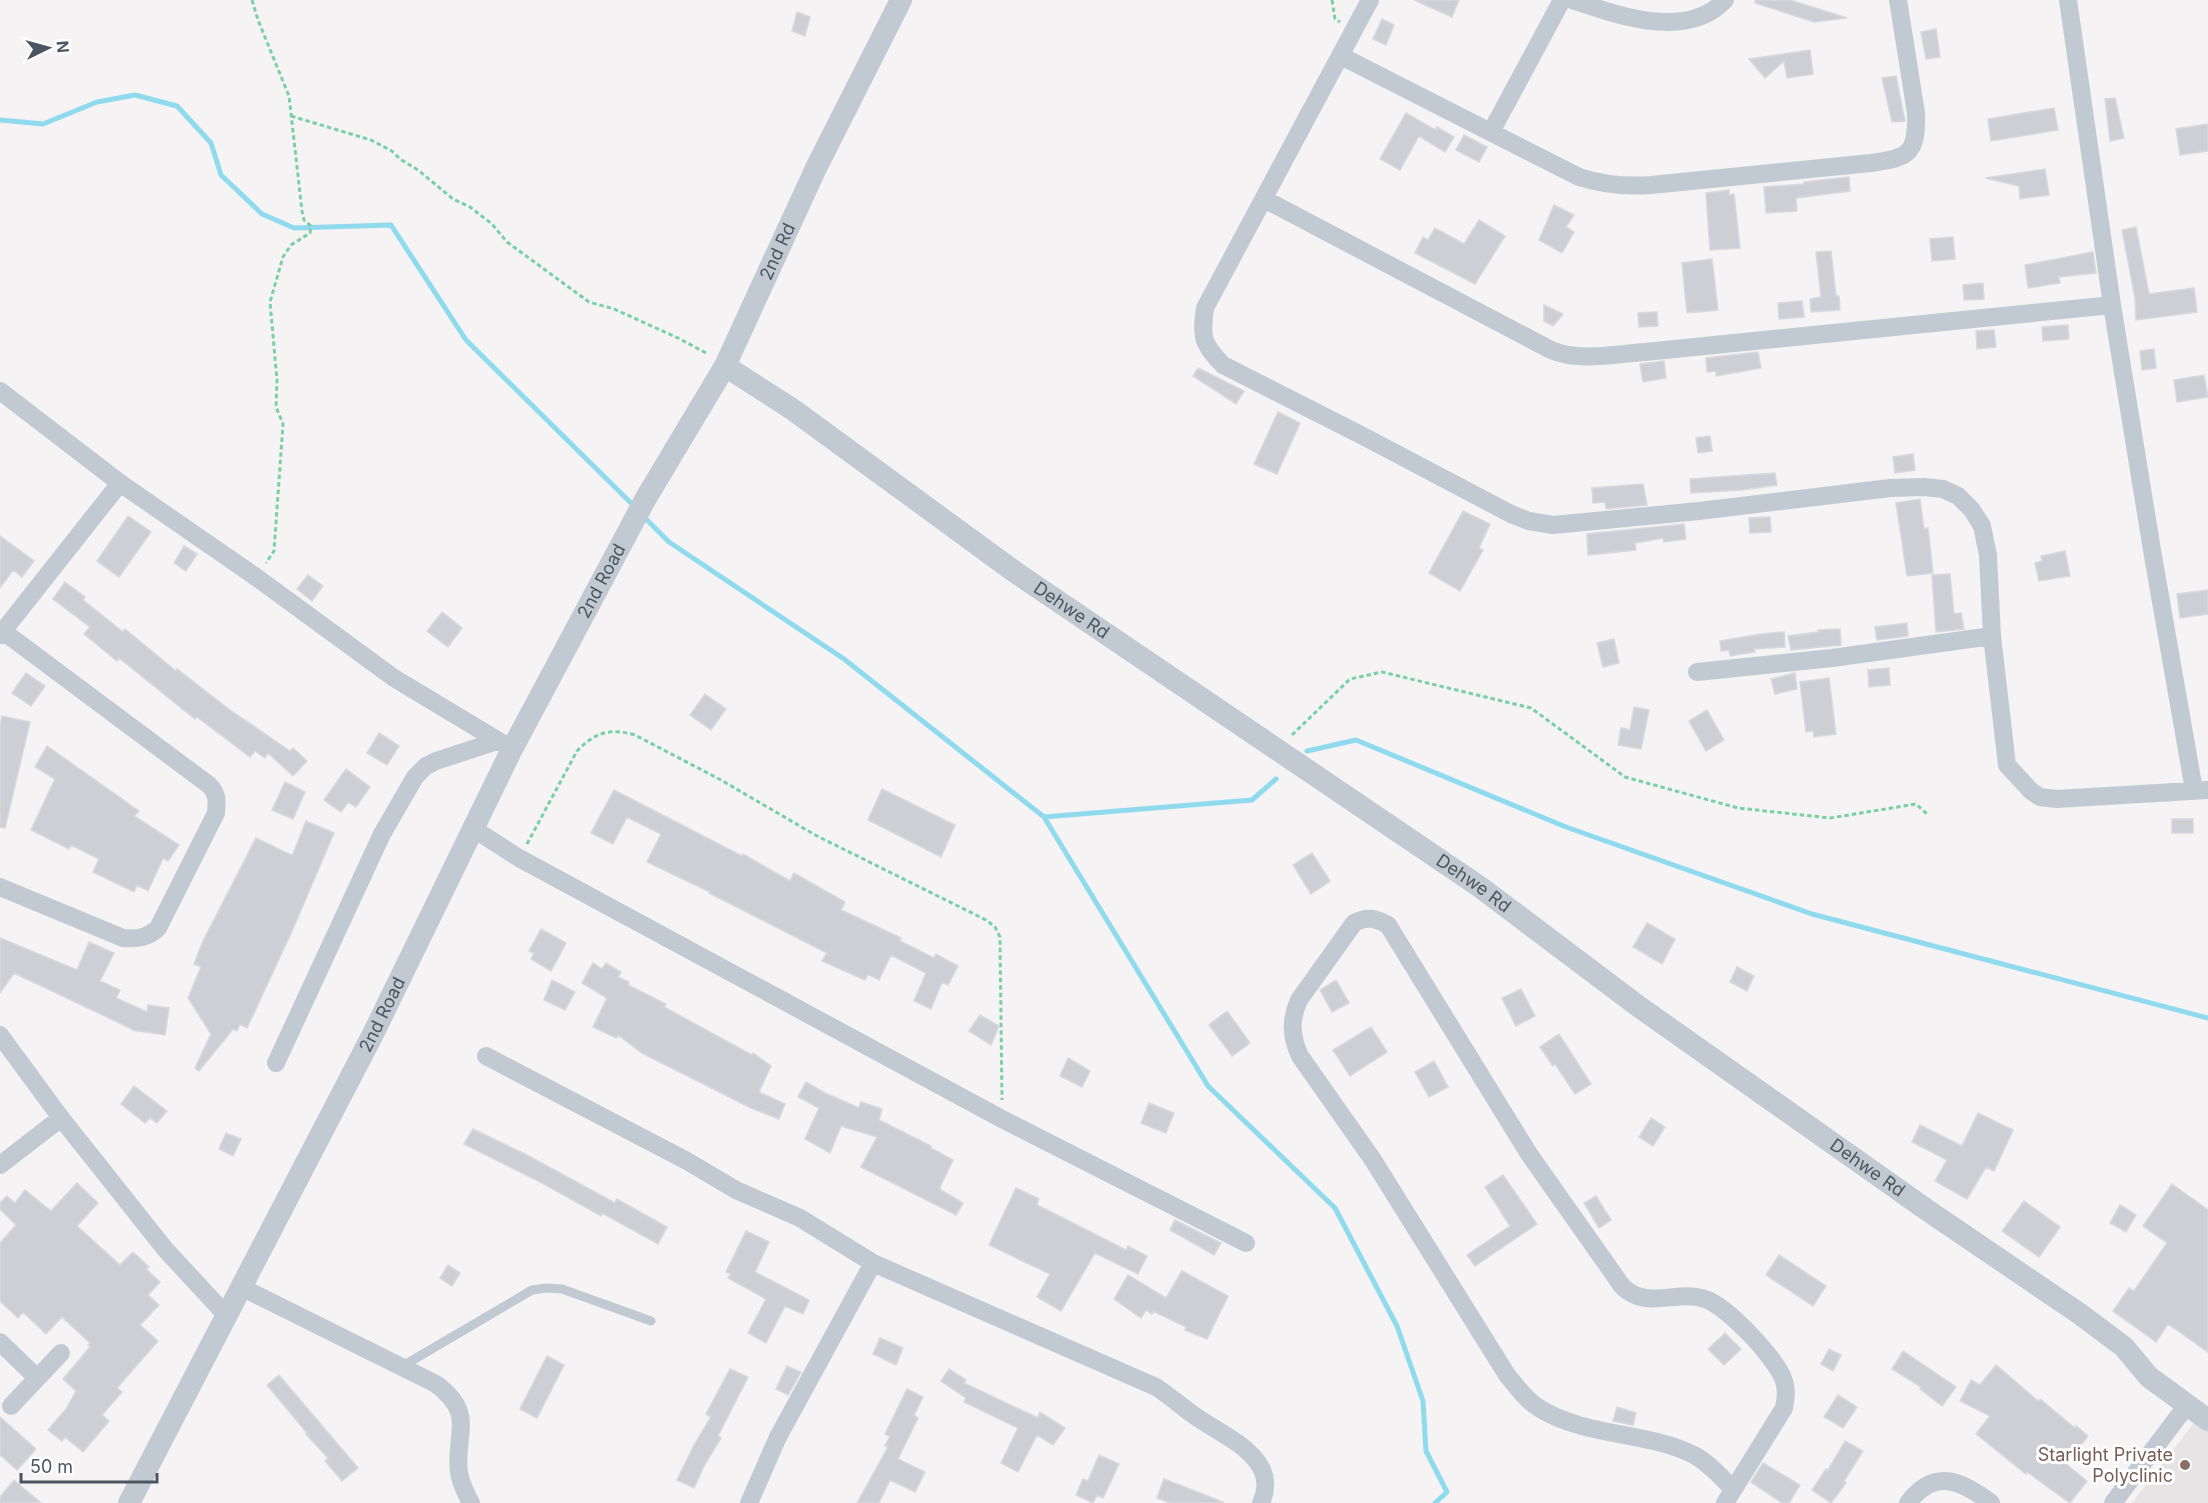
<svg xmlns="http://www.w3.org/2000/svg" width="2208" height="1503" font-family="Inter,sans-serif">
	<rect width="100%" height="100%" fill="#f5f3f3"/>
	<!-- education -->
	<path fill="#e6e4e5" d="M2197,1419L2208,1426V1503H2132Z"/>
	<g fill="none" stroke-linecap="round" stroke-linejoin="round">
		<!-- stream -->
		<path stroke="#90daee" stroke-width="5" d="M0,120L43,124L97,102L135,95L177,106L211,143L221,175L262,214L294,228L391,225L466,340L635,507
			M643,516L669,542L844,659L1044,817L1208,1086L1335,1208L1397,1326L1423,1401L1426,1451L1447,1492L1435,1503
			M1307,751L1356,740L1566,827L1812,914L2208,1018
			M1044,817L1252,800L1276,779"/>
	</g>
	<!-- building -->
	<path fill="#cdcfd5" stroke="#d7d9de" stroke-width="1.5" d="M1414,0H1459L1452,17Z
		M1755,0H1790L1847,18L1814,22L1755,3Z
		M797,12L810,17L805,36L792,31Z
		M1382,19L1394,25L1386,45L1373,39Z
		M1936,29L1940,57L1926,59L1921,32Z
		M1810,50L1813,74L1787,78L1784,61L1765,78L1749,59Z
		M1896,76L1905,121L1892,122L1882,78Z
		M2115,98L2124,138L2110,141L2105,99Z
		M2054,108L2058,130L1991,141L1988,119Z
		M1406,113L1435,130L1437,127L1454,137L1445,152L1419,136L1400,170L1380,159Z
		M2208,124V151L2180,155L2176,129Z
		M1464,135L1487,147L1479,162L1456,150Z
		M2045,169L2049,195L2020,199L2019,186L1985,178Z
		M1849,177L1850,191L1796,198L1797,211L1766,213L1764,187L1804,184V182Z
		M1729,190V195L1734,194L1740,248L1710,250L1706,193Z
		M1554,205L1574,215L1566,227L1574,232L1562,253L1539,240Z
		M1479,220L1505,236L1475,284L1415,253L1423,237L1428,240L1435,228L1464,244Z
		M2136,227L2149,294L2194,288L2197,312L2136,320L2135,298L2122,230Z
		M1953,237L1955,259L1932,261L1930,239Z
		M1831,251L1836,296H1839L1840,310L1811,312L1810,299L1821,297L1816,252Z
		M2093,252L2096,273L2059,277L2060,283L2028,288L2025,265Z
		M1712,259L1718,310L1687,313L1682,263Z
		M1983,283L1984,299L1964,300L1963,285Z
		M1802,301L1804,317L1779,319L1778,303Z
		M1544,305L1563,314L1553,326L1544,321Z
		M1657,312L1658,326L1639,327L1638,313Z
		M2068,325L2069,339L2043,341L2042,327Z
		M1994,330L1996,347L1977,349L1976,331Z
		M2154,349L2156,368L2142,370L2140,351Z
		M1758,352L1761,368L1716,376V371L1707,372L1706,358Z
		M1664,361L1666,378L1643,382L1640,364Z
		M1198,368L1244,391L1236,404L1193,376Z
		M2204,375L2208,397L2177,402L2174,380Z
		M1278,412L1300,423L1277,474L1254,464Z
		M1710,436L1712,451L1698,453L1696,438Z
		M1913,454L1915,470L1895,473L1893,457Z
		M1775,473L1777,485L1742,490L1691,493L1690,479Z
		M1643,484L1647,505L1606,509L1605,502L1593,503L1592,488Z
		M1920,499L1924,529L1928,528L1933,573L1907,576L1896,503Z
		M1463,511L1490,524L1479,548L1483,550L1460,591L1429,573Z
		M128,516L151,532L119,577L97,561Z
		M1770,517L1771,532L1750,533L1749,518Z
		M1684,524L1686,539L1664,542L1663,538L1635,543L1636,550L1588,555L1587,534Z
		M0,536L34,561L22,577L13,570L0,588Z
		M184,546L197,554L186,571L174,563Z
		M2065,551L2070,576L2039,581L2035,563L2042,561L2041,556Z
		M1950,574L1954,614L1961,613L1964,629L1936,632L1932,575Z
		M308,575L323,586L312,601L297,589Z
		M65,582L85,597L83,600L123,632L125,629L176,671L177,669L230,710L290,751L293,748L307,761L293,776L268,753L265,758L255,751L250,757L197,717L195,719L119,658L117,661L84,634L90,627L53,599Z
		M2208,590V614L2180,618L2177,594Z
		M442,612L462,628L448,647L427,631Z
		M1907,623L1908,636L1877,640L1875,627Z
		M1840,629L1841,645L1791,650L1788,636L1818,632V630Z
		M1784,632L1785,647L1754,649L1755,652L1730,656L1729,650L1721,651L1720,641L1761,634Z
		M1614,639L1619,663L1603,667L1597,643Z
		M1889,668L1890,685L1869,687L1868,670Z
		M26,673L45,686L31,706L12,693Z
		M1795,673L1797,689L1775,694L1771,679Z
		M1829,678L1836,734L1814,737L1813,731L1806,732L1800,682Z
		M705,694L726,709L711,730L690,715Z
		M1634,707L1649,710L1641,749L1618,745L1621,728L1630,730Z
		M1707,710L1724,740L1706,751L1689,721Z
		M2,716L30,722L5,828L0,827V726Z
		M379,733L399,746L387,765L367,753Z
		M47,746L139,811L134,816L179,845L168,861L163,858L148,891L137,885L134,892L93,872L99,859L71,845L69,849L31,830L55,779L35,767Z
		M346,769L370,787L356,807L348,802L341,812L324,800Z
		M285,782L305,792L293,819L272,810Z
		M882,789L955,825L941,857L868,820Z
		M614,790L742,856L743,854L790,881L794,873L845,902L841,910L901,938L900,941L934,958L936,954L958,966L948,985L942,982L931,1009L914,1001L926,973L891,955L879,980L868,974L865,980L822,961L827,953L709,893L710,892L647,862L661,834L627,817L613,844L591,833Z
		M2172,819H2193V833H2172Z
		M306,821L334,833L293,929L247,1028L240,1024L237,1031L233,1029L199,1071L195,1068L211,1034L188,998L201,967L194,964L203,941L256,838L291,855L293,854Z
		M1312,853L1330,881L1311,894L1293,865Z
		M1647,923L1675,939L1662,964L1633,947Z
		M541,929L566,943L551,971L531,959L534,953L529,951Z
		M0,938L77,970L89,942L114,953L100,981L120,990L116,998L147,1012L148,1005L169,1008L165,1035L132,1030V1029L14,973L0,993Z
		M593,963L602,969L606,963L621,972L618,977L629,982L628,985L666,1004L664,1007L752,1055L753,1053L771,1066L759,1092L785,1104L779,1119L751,1108L642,1053L618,1035L616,1038L593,1027L607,998L582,983Z
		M1737,967L1754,976L1747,991L1730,982Z
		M552,980L575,992L565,1010L544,1000Z
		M1336,980L1349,1003L1332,1012L1320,990Z
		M1521,989L1535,1016L1516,1026L1502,998Z
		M1227,1011L1250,1043L1232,1056L1209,1025Z
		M980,1015L999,1026L991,1045L969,1031Z
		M1371,1027L1387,1052L1350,1076L1333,1050Z
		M1559,1034L1591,1084L1575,1094L1555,1064L1553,1066L1540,1047Z
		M1068,1058L1090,1071L1082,1087L1060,1076Z
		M1434,1061L1448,1087L1429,1097L1415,1072Z
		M806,1082L825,1093L859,1108L861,1102L882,1109L879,1120L931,1146V1148L953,1160L940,1187L941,1190L963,1203L956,1215L861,1167L877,1137L841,1126L830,1153L805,1139L819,1108L798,1097Z
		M134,1086L167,1111L157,1123L150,1118L145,1123L121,1104Z
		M1149,1103L1174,1113L1166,1133L1141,1123Z
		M1978,1113L2013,1130L1994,1171L1986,1167L1967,1199L1935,1181L1947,1160L1912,1142L1920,1125L1962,1146Z
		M1651,1118L1665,1127L1653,1146L1639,1137Z
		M473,1129L527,1155L615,1203L617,1199L667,1227L658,1244L602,1213L601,1216L542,1183L464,1144Z
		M226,1133L241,1139L233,1156L219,1149Z
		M1503,1175L1537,1224L1475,1266L1467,1255L1510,1226L1485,1187Z
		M77,1183L98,1203L77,1226L120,1265L133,1252L149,1267L146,1269L160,1282L148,1295L159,1305L140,1325L158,1341L117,1388L122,1392L102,1415L109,1421L83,1452L65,1437L62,1441L48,1430L66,1409L76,1391L63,1379L90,1347L88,1345L90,1343L62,1317L46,1334L23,1312L18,1318L0,1301V1243L16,1225L0,1209V1203L7,1196L15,1203L25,1190L51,1211Z
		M2172,1184L2208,1210V1352L2168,1324L2156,1342L2113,1311L2129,1288L2134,1291L2167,1243L2143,1226Z
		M1016,1188L1039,1199L1037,1205L1067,1220L1126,1250L1128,1246L1147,1256L1138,1274L1095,1253L1061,1311L1037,1297L1050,1274L989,1245Z
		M1596,1196L1611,1220L1599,1228L1584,1203Z
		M2024,1201L2060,1227L2039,1257L2002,1231Z
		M2120,1205L2136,1215L2126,1232L2110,1223Z
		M1175,1220L1221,1243L1214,1255L1170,1230Z
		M746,1231L769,1242L755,1272L809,1300L803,1314L785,1306L766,1343L748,1333L766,1299L728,1278L731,1274L726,1272Z
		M1779,1255L1826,1286L1813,1306L1766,1275Z
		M448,1265L460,1273L452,1286L440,1278Z
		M1182,1271L1228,1296L1207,1339L1185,1330L1186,1327L1153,1311L1152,1314L1146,1310L1141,1318L1114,1299L1128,1275L1166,1298Z
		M1725,1333L1741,1349L1724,1365L1708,1349Z
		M880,1338L903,1348L896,1365L873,1354Z
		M1829,1349L1841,1355L1833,1371L1821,1364Z
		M1903,1351L1956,1387L1942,1406L1920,1389L1921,1387L1892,1369Z
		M547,1356L564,1365L537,1418L520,1409Z
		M1996,1365L2038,1401L2040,1399L2075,1428L2076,1426L2088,1436L2066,1464L2087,1481L2070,1503L2027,1472L2026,1474L1976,1434L1990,1416L1960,1401L1971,1380L1980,1385Z
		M787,1366L801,1372L788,1395L776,1389Z
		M730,1369L748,1377L718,1436L721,1438L704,1466L694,1488L677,1480L694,1445L711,1417L706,1414Z
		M949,1369L966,1380L964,1383L1038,1418L1040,1412L1065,1428L1053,1445L1037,1435L1018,1472L1001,1463L1018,1428L964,1402L966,1398L941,1381Z
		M279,1375L358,1468L342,1481L325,1461L328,1458L306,1434L307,1433L267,1385Z
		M907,1389L923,1397L914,1415L918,1418L898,1459L925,1472L915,1492L890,1480L879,1503H857L888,1447L885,1446L890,1436L885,1434Z
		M1838,1395L1857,1407L1843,1428L1824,1417Z
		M1617,1407L1636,1413L1633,1425L1613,1421Z
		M0,1417L36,1449L17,1470L0,1455Z
		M1845,1441L1863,1451L1844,1481L1846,1483L1831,1503L1812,1490L1826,1469L1828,1470Z
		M1099,1455L1119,1464L1103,1498L1097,1495L1093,1503L1076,1495L1083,1479L1088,1481Z
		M1763,1463L1800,1485L1789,1503H1782L1751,1482Z
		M1164,1479L1223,1502V1503H1170L1157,1498Z
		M14,1480L41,1503H0V1497Z"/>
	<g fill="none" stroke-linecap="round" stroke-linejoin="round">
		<!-- path -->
		<path stroke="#7ad0a6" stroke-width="3" stroke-dasharray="4.5 3" stroke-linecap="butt" d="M252,0L258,20L289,96L302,211L304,220L311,226L310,233L291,245L283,257L270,302L277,380L276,407L283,424L274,551L266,563
			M1332,0L1335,19L1340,22
			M291,116L371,140L392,151L400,159L418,170L453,199L470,207L492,224L507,242L589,302L614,309L678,338L708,354
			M1292,735L1350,679L1382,672L1531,708L1625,777L1738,808L1830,818L1916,804L1928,815
			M527,844L577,751C595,732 610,728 635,735L721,780L817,836L986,920L995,927L1000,937L1002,1100"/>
		<!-- service -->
		<path stroke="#c1cad2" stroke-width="9" d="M401,1367L532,1290L546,1288L562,1289L651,1321"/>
		<!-- minor -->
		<path stroke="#c1cad2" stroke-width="18" d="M1370,0L1205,308C1201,337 1202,344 1223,365L1361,435L1511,514L1529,521L1553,525L1699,511L1890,488L1924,487L1943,489L1958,496L1972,510L1982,526L1988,555L1992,636L2007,765L2031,791L2040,797L2056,799L2208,790
			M1572,0C1617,15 1687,41 1725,0
			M2068,0L2112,305L2153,556L2194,790
			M1341,56L1579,177C1604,185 1625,187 1651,185L1871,163C1910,158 1917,153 1916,113L1898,0
			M1491,132L1562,0
			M1264,199L1551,350C1579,362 1615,354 1645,352L2112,305
			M0,391L120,483L256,577L394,678L512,749
			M0,629L209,785C218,794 217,801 216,813L158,928C147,938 138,939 123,938L0,887
			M0,635L120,483
			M1697,672L1832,658L1992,636
			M474,829L519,858L1002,1119L1246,1243
			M0,1035L61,1118L165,1249L226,1315
			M486,1056L687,1161L736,1190L800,1218L873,1263L1156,1387C1170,1396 1183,1408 1198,1418C1217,1431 1244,1443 1258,1463C1267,1475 1267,1490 1261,1503
			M276,1063L382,834L415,777L426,766L436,761L497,741
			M0,1165L61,1118
			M241,1287L436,1384C477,1415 454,1432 459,1473C461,1483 466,1494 471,1503
			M0,1342L37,1378
			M11,1406L61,1353
			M749,1503L778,1437L873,1263
			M1725,1503L1784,1408C1786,1399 1787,1390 1784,1381C1777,1359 1727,1306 1705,1299C1677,1289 1646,1311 1622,1286L1529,1154L1388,925C1375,918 1367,916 1354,923L1299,1000C1290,1020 1291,1037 1300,1056L1373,1160L1507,1375C1517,1387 1526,1400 1539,1408C1585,1437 1646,1431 1694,1455C1709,1463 1721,1477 1732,1488
			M1908,1503C1934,1468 1961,1480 1991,1503
			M2113,1503L2187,1405"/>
		<!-- tertiary -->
		<g stroke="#c1cad2" stroke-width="22">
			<path id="s1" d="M725,366L792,409L1015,572L1480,887L1638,1006L1927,1210L2080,1314L2124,1347L2149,1377L2208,1420"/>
			<path id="s2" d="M129,1503L373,1034L512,749L646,498L725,366L816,168L901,0"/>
		</g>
	</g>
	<!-- markers -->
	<circle fill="#8d6e63" stroke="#fff" stroke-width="2" cx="2185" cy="1465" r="6"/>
	<g text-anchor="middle" stroke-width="6" stroke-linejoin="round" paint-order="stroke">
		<!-- street labels -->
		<g font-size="18" fill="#4a5661" stroke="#fff">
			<text dy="6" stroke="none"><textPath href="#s2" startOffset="1410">2nd Rd</textPath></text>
			<text dy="6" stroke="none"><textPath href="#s2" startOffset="1036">2nd Road</textPath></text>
			<text dy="6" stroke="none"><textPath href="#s1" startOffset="424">Dehwe Rd</textPath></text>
			<text dy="6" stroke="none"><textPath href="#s1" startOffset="910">Dehwe Rd</textPath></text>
			<text dy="6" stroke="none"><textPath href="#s2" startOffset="550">2nd Road</textPath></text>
			<text dy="6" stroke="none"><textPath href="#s1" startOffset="1396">Dehwe Rd</textPath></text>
		</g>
		<!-- education labels -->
		<g font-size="18" fill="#785e54" stroke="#fff" text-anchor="end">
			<text x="2173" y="1461">Starlight Private<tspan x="2173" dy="21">Polyclinic</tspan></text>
		</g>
	</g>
	<!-- north arrow -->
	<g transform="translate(48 48) rotate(85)" stroke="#ffffff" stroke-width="4.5" paint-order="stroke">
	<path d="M0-4.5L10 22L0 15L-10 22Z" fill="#4a5661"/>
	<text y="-9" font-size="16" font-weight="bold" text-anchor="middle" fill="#4a5661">N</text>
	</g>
	<!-- scale -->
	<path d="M21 1473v9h136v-9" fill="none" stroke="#4a5661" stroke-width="3"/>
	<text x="30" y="1473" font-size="18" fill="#4a5661" stroke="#ffffff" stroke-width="4.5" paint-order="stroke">50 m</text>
</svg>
